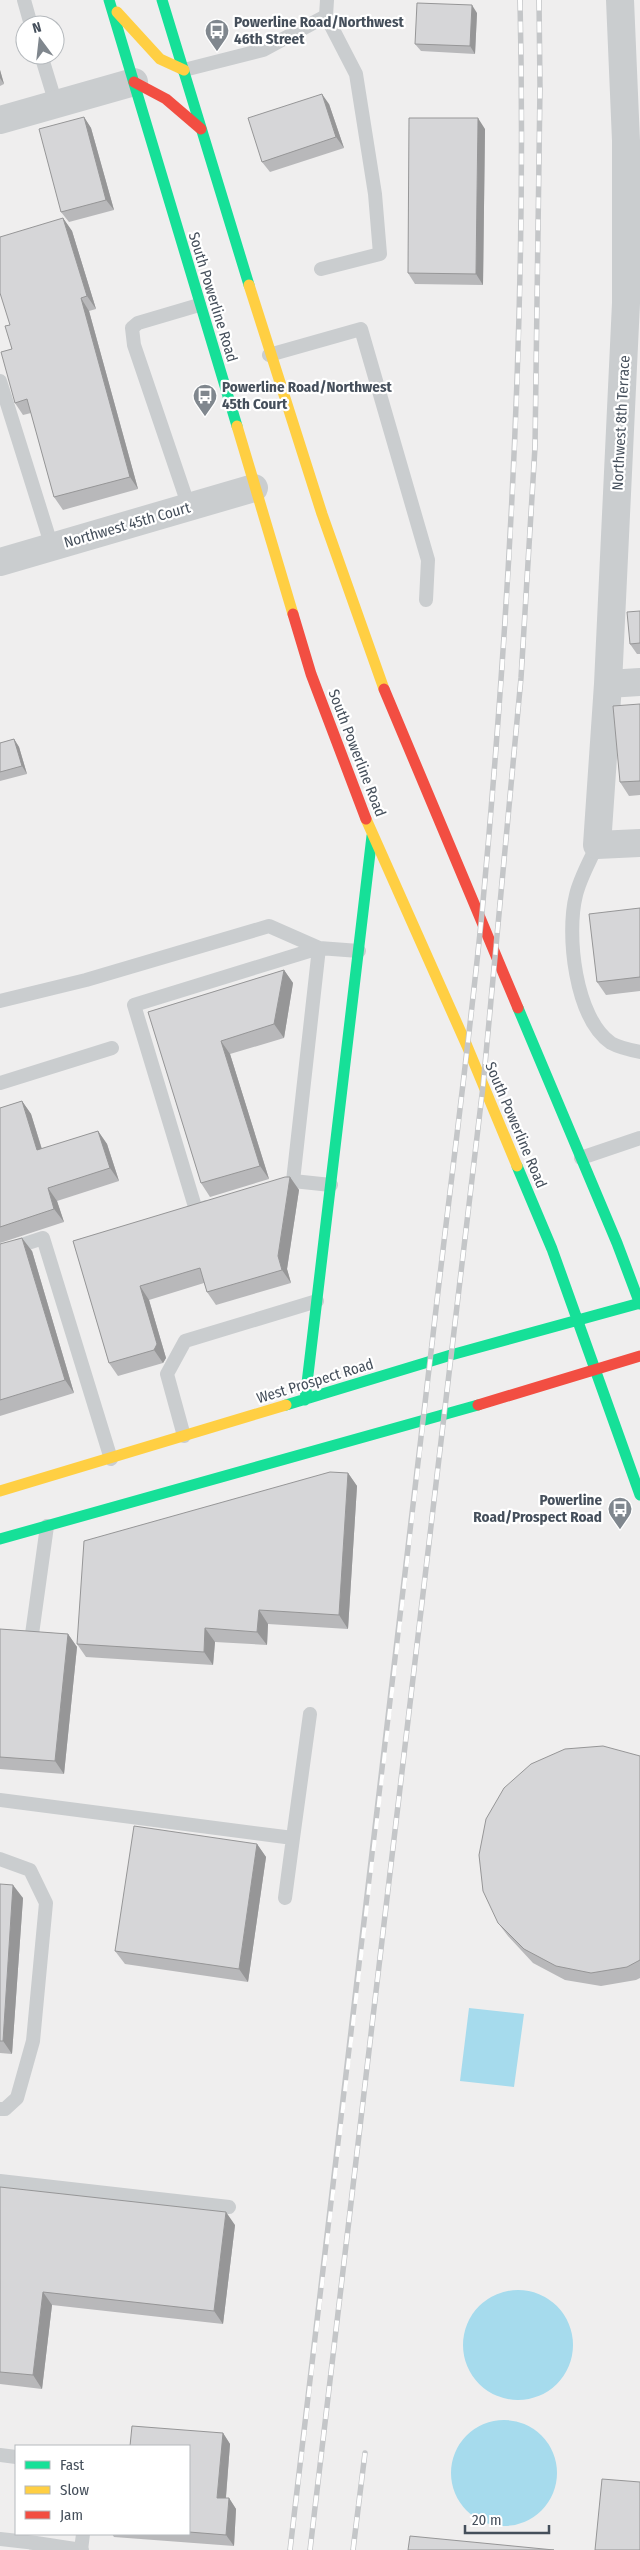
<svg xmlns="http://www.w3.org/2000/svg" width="640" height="2550" font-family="'Fira Sans Condensed',sans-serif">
	<rect width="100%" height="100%" fill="#efeeee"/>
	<!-- water -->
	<path fill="#a6dbed" d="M469,2008L524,2014L514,2087L460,2081Z
		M463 2345a55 55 0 1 1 110 0a55 55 0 1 1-110 0Z
		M451 2473a53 53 0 1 1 106 0a53 53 0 1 1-106 0Z"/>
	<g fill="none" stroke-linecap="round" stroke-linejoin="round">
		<!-- lane -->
		<path stroke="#cacdcf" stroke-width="14" d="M24,0L31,25
			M41,55L56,104
			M184,70L263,50L326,16L327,0
			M321,269L380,254L375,194L356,74L326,16
			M269,355L361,329L428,560L426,600
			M0,381L52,547
			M189,507L134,345L132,328L138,323L199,305
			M597,845C590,861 580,878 576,895C566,934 575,1018 611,1043C620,1048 630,1050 640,1052
			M0,1001L86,980L269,926L319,948
			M0,1083L112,1048
			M581,1158L640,1138
			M331,1185L293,1181L319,948L359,951
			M207,1207L196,1210L134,1005L319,948
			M0,1252L43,1238L111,1459
			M184,1436L167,1374L185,1341L317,1301
			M32,1634L47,1526
			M0,1800L293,1838L285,1898
			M293,1838L310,1714
			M0,1859L30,1870L46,1903L33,2041L17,2098L5,2109H0
			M0,2181L229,2207
			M0,2455L16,2457
			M0,2539L36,2543V2550
			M36,2543L82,2550
			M81,2550L83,2534"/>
		<!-- street -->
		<path stroke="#cacdcf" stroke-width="28" d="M620,0L626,141V303L608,684L597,845L640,843
			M0,120L134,82
			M0,562L254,488
			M608,684L640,682"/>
		<!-- fast -->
		<path stroke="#16e098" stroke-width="11" d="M109,0L237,426
			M162,0L249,285
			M518,1008L617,1243L640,1304
			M517,1166L552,1249L640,1495
			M305,1400L372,836
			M286,1405L451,1355L640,1303
			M0,1539L478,1405"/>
		<!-- slow -->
		<path stroke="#ffcf43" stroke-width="11" d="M117,12L160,59L184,70
			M249,285L322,514L384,689
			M237,426L293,614
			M366,819L467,1046L517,1166
			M0,1491L286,1405"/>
		<!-- jam -->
		<path stroke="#f24e42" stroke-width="11" d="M134,82L166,99L201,129
			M293,614L311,674L366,819
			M384,689L518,1008
			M478,1405L640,1356"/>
		<defs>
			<path id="rail" d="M290,2550C339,2145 387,1740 433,1335C449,1194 468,1054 482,913C510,610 527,305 520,0
				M310,2550L483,1086L521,678L535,447L540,87L539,0
				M353,2550L365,2453"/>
		</defs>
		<!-- rail casing -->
		<use href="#rail" stroke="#c4c6c8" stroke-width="5.5"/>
		<!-- rail -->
		<use href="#rail" stroke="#fff" stroke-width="4" stroke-dasharray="11" stroke-linecap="butt"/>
	</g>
	<!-- wall -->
	<path fill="#b8b8ba" d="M477,13L475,54L421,51L415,44Z
		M0,70L4,84L0,86Z
		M329,104L344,148L270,172L262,162Z
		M84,117L91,128L114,210L69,222L61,212Z
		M485,129L483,285L415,284L408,273Z
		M63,218L72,231L96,309L89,311L138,489L63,510L54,497L31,413L23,415L15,403L10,325Z
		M640,611V654H637L630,644Z
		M640,704V795L629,796L620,782Z
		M14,739L19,747L27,774L0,781V743Z
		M640,908V991L606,995L597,982Z
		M284,970L293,983L284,1038L230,1054L269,1179L210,1197L201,1183L148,1012Z
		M22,1101L31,1114L42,1149L98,1131L107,1144L119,1181L57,1201L64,1222L0,1243V1108Z
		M290,1177L299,1190L287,1269L291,1283L216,1305L207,1292L204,1283L149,1300L166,1358L163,1363L118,1376L109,1363L73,1241Z
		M0,1244L32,1251L74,1393L0,1416Z
		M348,1473L357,1486L348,1629L268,1624L267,1645L215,1642L213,1665L86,1657L77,1644Z
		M0,1629L68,1634L77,1647L64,1774L0,1769Z
		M640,1756V1978L636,1980L601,1986L565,1980L533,1963L508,1936L498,1923Z
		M257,1844L266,1857L248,1982L125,1964L115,1951Z
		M0,1884L23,1898L12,2054L0,2053Z
		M0,2187L235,2225L223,2324L52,2305L42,2389L0,2384Z
		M223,2433L230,2444L226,2498H229L236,2509L234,2546L114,2537L112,2534H189V2446Z"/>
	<!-- shaded-wall -->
	<path fill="#969697" d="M472,5L477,13L475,54L470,46Z
		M0,70L4,84L0,78Z
		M322,94L329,104L344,148L336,137Z
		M84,117L91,128L114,210L106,200Z
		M478,118L485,129L483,285L476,274Z
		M63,218L72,231L96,309L87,296Z
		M81,298L89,311L138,489L130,477Z
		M14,739L19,747L27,774L22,766Z
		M284,970L293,983L284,1038L274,1024Z
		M221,1041L230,1054L269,1179L260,1166Z
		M22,1101L31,1114L46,1163L37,1150Z
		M98,1131L107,1144L119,1181L110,1168Z
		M290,1177L299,1190L287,1269L291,1283L282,1270L278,1256Z
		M48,1188L57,1201L64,1222L54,1209Z
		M22,1238L32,1251L74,1393L65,1380Z
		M140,1286L149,1300L166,1358L163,1363L154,1350Z
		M348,1473L357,1486L348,1629L339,1615Z
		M259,1610L268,1624L267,1645L257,1632Z
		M205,1628L215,1642L213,1665L204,1652Z
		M68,1634L77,1647L64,1774L55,1761Z
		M257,1844L266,1857L248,1982L239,1969Z
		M13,1885L23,1898L12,2054L3,2041Z
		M226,2212L235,2225L223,2324L214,2311Z
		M43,2292L52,2305L42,2389L33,2375Z
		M223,2433L230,2444L225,2508L217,2498Z
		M229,2498L236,2509L234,2546L226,2535Z"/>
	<!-- building -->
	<path fill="#d6d6d8" stroke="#969697" d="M417,3L472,5L470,46L415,44Z
		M322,94L336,137L262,162L248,118Z
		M84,117L106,200L61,212L39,129Z
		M409,118H478L476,274L408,273Z
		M63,218L87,296L81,298L130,477L54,497L27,399L15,403L1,352L12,349L5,326L10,325L0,293V237Z
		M640,611V643L630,644L627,612Z
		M640,704V781L620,782L613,706Z
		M14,739L22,766L0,772V743Z
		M640,908V977L597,982L589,914Z
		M284,970L274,1024L221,1041L260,1166L201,1183L148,1012Z
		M22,1101L37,1150L98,1131L110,1168L48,1188L54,1209L0,1227V1108Z
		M285,1177H290L278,1256L282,1270L207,1292L200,1268L140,1286L157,1344L154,1350L109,1363L73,1241Z
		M22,1238L65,1380L0,1400V1244Z
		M330,1472L348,1473L339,1615L259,1610L257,1632L205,1628L204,1652L77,1644L84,1541Z
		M0,1629L68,1634L55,1761L0,1757Z
		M603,1746L640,1756V1960L627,1967L591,1973L556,1966L524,1949L498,1923L483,1891L479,1855L486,1819L504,1788L531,1764L565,1749Z
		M134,1826L257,1844L239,1969L115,1951Z
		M0,1884L13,1885L3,2041H0Z
		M0,2187L226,2212L214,2311L43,2292L33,2375L0,2372Z
		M132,2426L223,2433L217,2498H229L226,2535L189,2532V2446H130Z
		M602,2479L640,2482V2550H595Z
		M410,2536L554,2550H408Z"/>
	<!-- icons -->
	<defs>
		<symbol id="bus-pin" viewBox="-11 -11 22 30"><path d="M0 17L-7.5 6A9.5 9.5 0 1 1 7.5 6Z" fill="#80878e" stroke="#fff"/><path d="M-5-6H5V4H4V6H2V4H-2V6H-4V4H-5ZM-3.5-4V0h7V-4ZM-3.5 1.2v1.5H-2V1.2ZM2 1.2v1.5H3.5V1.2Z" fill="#fff"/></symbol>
	</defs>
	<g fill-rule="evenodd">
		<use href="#bus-pin" x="203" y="17" width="28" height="38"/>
		<use href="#bus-pin" x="191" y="382" width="28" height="38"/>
		<use href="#bus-pin" x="606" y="1495" width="28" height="38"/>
	</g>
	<g text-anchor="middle" stroke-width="4.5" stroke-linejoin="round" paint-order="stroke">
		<!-- poi labels -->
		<g font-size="15" font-weight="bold" fill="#454f5b" stroke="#fff" text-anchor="start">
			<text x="234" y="27">Powerline Road/Northwest<tspan x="234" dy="17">46th Street</tspan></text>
			<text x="222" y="392">Powerline Road/Northwest<tspan x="222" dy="17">45th Court</tspan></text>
			<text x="602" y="1505" text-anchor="end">Powerline<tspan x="602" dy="17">Road/Prospect Road</tspan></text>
		</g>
		<!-- street labels -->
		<g font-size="15" fill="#454f5b" stroke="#fff">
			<text transform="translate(213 297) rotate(73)" y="5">South Powerline Road</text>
			<text transform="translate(621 423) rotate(-87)" y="5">Northwest 8th Terrace</text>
			<text transform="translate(127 525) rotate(-16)" y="5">Northwest 45th Court</text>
			<text transform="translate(357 753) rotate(69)" y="5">South Powerline Road</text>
			<text transform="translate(516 1125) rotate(67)" y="5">South Powerline Road</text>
			<text transform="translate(315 1381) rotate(-17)" y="5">West Prospect Road</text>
		</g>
	</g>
	<!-- legend -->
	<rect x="15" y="2445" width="175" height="90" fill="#ffffff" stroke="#b5b9bd"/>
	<rect x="25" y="2461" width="25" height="8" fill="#16e098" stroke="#b5b9bd"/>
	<text x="60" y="2470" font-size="15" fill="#454f5b">Fast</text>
	<rect x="25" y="2486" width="25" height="8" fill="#ffcf43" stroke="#b5b9bd"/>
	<text x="60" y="2495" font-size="15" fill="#454f5b">Slow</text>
	<rect x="25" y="2511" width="25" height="8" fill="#f24e42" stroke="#b5b9bd"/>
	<text x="60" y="2520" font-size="15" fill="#454f5b">Jam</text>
	<!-- north arrow -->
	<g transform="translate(40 40) rotate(345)"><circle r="24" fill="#ffffff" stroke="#b5b9bd"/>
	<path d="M0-4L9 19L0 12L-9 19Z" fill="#80878e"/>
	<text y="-8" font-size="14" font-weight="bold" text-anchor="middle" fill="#454f5b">N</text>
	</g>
	<!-- scale -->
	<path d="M465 2525v8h84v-8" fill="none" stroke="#454f5b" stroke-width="2.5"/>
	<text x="472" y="2525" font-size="15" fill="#454f5b" stroke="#ffffff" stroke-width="4" paint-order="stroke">20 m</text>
</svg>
